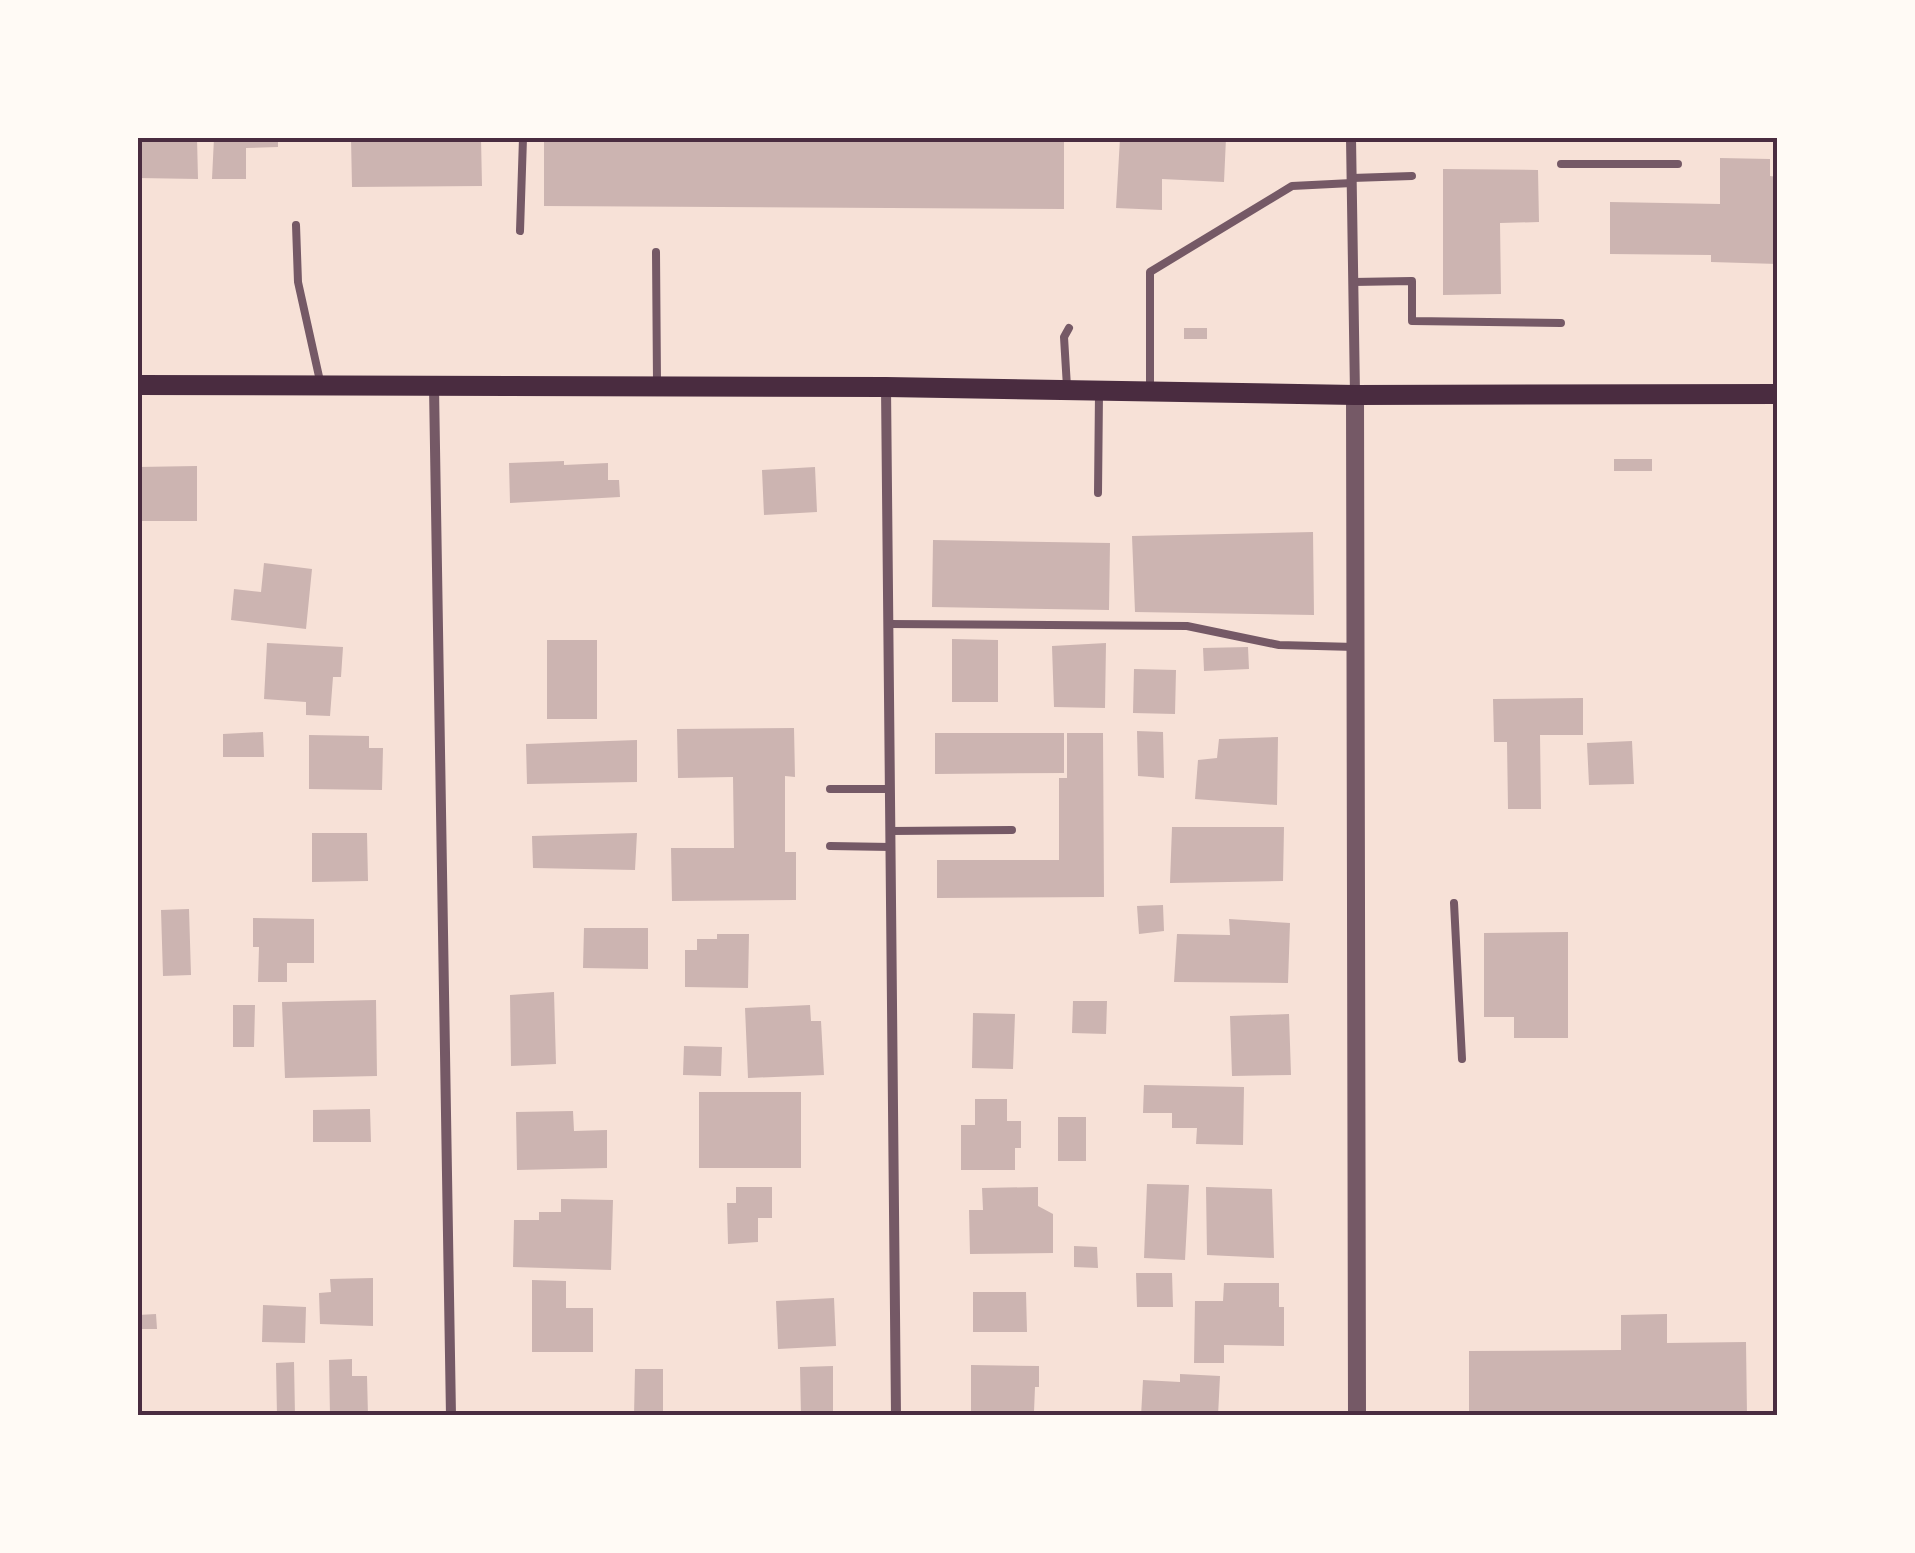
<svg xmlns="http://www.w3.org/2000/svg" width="1915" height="1553" font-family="'Roboto Condensed',sans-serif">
	<rect width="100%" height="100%" fill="#f7e1d7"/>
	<!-- building -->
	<path fill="#ccb4b1" d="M138,138H197L198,179L138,178Z
		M214,138H278V147L246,148V179H212Z
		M351,138H481L482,186L352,187Z
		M544,138H1064V209L544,206Z
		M1120,138H1226L1224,182L1162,179V210L1116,208Z
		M1720,158L1770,159V176L1778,177V264L1711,262V255L1610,254V202L1720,204Z
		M1443,169L1538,170L1539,222L1500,223L1501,294L1443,295Z
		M1184,328H1207V339H1184Z
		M1614,459H1652V471H1614Z
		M564,461V465L608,463V480H619L620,497L510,503L509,463Z
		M197,466V521H138V467Z
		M815,467L817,512L764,515L762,470Z
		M1313,532L1314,615L1135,612L1132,536Z
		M933,540L1110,543L1109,610L932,607Z
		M264,563L312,569L306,629L231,620L234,589L261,592Z
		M952,639L998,640V702H952Z
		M547,640H597V719H547Z
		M267,643L343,647L341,677H333L330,716L306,715V702L264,699Z
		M1106,643L1105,708L1054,707L1052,646Z
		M1248,647L1249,669L1204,671L1203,648Z
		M1134,669L1176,670L1175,714L1133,713Z
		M1583,698V735H1540L1541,809H1508L1507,742H1494L1493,699Z
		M794,728L795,777L785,776V852H796V900L672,901L671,848H734L733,777L678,778L677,729Z
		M1137,731L1163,732L1164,778L1138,776Z
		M263,732L264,757H223V734Z
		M935,733H1064V773L935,774Z
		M1067,733H1103L1104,897L937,898V860H1059V778H1067Z
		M309,735L369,736V748H383L382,790L309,789Z
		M1278,737L1277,805L1195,799L1198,760L1217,758L1219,739Z
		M637,740V782L527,784L526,744Z
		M1632,741L1634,784L1589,785L1587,743Z
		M1172,827H1284L1283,881L1170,883Z
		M312,833H367L368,881L312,882Z
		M637,833L635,870L533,868L532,836Z
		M1163,905L1164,931L1139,934L1137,906Z
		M189,909L191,975L163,976L161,910Z
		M253,918L314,919V963H287V982H258L259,947H253Z
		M1229,919L1290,923L1288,983L1174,982L1177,934L1230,935Z
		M584,928H648V969L583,968Z
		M1568,932V1038H1514V1017H1484V933Z
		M717,934H749L748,988L685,987V950H697V939H717Z
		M554,992L556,1064L511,1066L510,995Z
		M376,1000L377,1076L285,1078L282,1002Z
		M1073,1001H1107L1106,1034L1072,1033Z
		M233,1005H255L254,1047H233Z
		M810,1005L811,1021H821L824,1075L748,1078L745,1008Z
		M973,1013L1015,1014L1013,1069L972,1068Z
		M1289,1014L1291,1075L1232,1076L1230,1016Z
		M684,1046L722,1047L721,1076L683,1075Z
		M1144,1085L1244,1087L1243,1145L1196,1144L1197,1128H1172V1113H1143Z
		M699,1092H801V1168H699Z
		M975,1099H1007V1121H1021V1148H1015V1170H961V1125H975Z
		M370,1109L371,1142H313V1110Z
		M573,1111L574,1131L607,1130V1168L517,1170L516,1112Z
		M1058,1117H1086V1161H1058Z
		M1147,1184L1189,1185L1185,1260L1144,1258Z
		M736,1187H772V1218H758V1242L728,1244L727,1203H736Z
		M1038,1187V1206L1053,1214V1253L970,1254L969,1210H983L982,1188Z
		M1206,1187L1272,1189L1274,1258L1207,1255Z
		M561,1199L613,1200L611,1270L513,1267L514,1220H539V1212H561Z
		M1074,1246L1097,1247L1098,1268L1074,1267Z
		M1136,1273H1172L1173,1307H1137Z
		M373,1278V1326L320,1324L319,1293L331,1292L330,1279Z
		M532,1280L566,1281V1308H593V1352H532Z
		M1224,1283H1279V1307H1284V1346L1224,1345V1363H1194L1195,1301H1223Z
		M973,1292H1026L1027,1332H973Z
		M834,1298L836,1346L778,1349L776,1301Z
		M263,1305L306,1307L305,1343L262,1342Z
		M156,1314L157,1329H138V1315Z
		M1667,1314V1343L1746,1342L1747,1416H1469V1351L1621,1350V1315Z
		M352,1359V1376H367L368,1416H330L329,1360Z
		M294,1362L295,1416H277L276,1363Z
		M971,1365L1039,1366V1387H1035L1034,1412L971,1411Z
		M833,1366V1416H801L800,1367Z
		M635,1369H663V1416H634Z
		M1180,1374L1220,1376L1218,1416H1141L1143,1380L1180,1382Z"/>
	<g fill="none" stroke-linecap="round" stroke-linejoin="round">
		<!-- service -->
		<path stroke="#755966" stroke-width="8" d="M1561,164H1678
			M1352,178L1412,176
			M296,225L298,282L320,381
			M520,231L523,138
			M656,252L657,382
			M1353,282L1412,281V321L1561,323
			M1067,387L1064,337L1069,328
			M1150,387V272L1292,186L1352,183
			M1098,493L1099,393
			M889,624L1187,626L1279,645L1355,647
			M830,789H890
			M891,831L1012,830
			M830,846L891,847
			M1454,903L1462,1059"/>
		<!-- minor -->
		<path stroke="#755966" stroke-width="10" d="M1351,138L1355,394
			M434,387L451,1416
			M886,387L896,1416"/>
		<!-- tertiary -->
		<path stroke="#755966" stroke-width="18" d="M1355,395L1357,1416"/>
		<!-- secondary -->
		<path stroke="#4a2c40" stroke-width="20" d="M138,385L886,387L1355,395L1778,394"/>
	</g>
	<!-- border -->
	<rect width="1915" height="1553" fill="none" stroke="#fffaf5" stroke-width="280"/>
	<rect x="140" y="140" width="1635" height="1273" fill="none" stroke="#4a2c40" stroke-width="4"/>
</svg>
